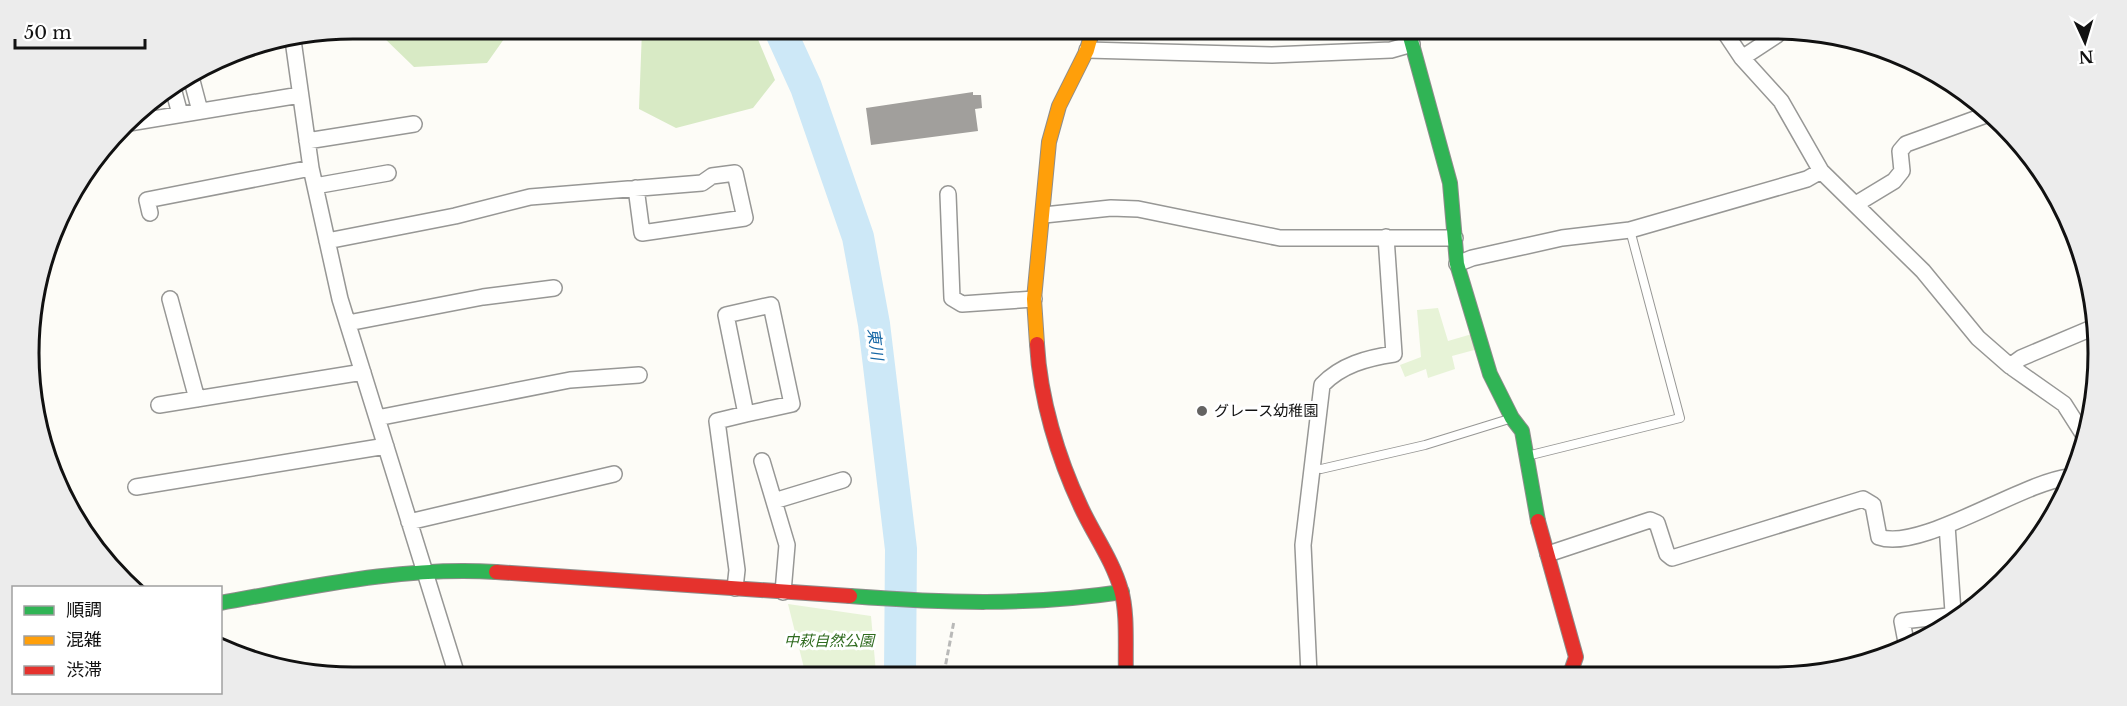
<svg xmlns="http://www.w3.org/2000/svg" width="2127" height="706" font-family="'Libre Baskerville','Noto Sans JP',serif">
	<rect width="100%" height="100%" fill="#fdfcf7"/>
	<!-- green -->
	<path fill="#e7f3d7" d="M1438,308L1448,341L1472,334L1478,349L1452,356L1455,369L1428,378L1426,369L1405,377L1400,365L1421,357L1417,310Z
		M788,604L871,616L876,673L805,672Z"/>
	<!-- forest -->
	<path fill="#d8eac5" d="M390,29H511L487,63L414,67L381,35Z
		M642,30H754L775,80L753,108L676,128L639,109Z"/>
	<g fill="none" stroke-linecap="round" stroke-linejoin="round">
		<!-- river -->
		<path stroke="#cde8f7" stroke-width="32" d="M780,30L806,87L858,237L874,324L901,549L900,673"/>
	</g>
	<!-- building -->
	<path fill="#a19f9c" d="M973,92V95H981L982,108L975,109L978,131L871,145L866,108Z"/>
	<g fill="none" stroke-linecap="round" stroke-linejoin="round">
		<defs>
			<path id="lane" d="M1527,456L1680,418L1630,230
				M1312,468L1321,469L1425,445L1509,419"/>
			<path id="street" d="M1726,34L1742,58L1781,101L1821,171L1923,271L1978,338L2010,366L2064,404L2085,437
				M293,40L311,168L340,299L456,672
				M1087,50L1272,55L1391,50L1412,44
				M1742,58L1777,35
				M191,77L200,111
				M173,88L180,114
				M129,123L300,95
				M307,141L414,124
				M315,186L388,173
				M948,194L952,298L962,304L1034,299
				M1856,204L1894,181L1902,171L1900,151L1906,144L1986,115
				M150,213L147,200L311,168
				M1044,215L1111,208L1138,209L1280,238H1455
				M327,241L455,216L530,197L702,183L712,176L735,173L745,218L642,233L636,188
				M1457,264L1472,258L1562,238L1630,230L1807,179L1821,171
				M170,299L197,399
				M348,323L483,297L554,288
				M2010,366L2021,358L2092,328
				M159,405L363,372
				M377,418L570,380L639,375
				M762,461L787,545L783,592
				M136,487L386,446
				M774,501L843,480
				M409,522L614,474
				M1548,554L1650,520L1657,523L1667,554L1672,558L1863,499L1873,505L1879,537C1920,552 2020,483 2069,477
				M735,588L737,570L717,421L746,414L726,315L771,305L792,404L746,414
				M1907,647L1902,621L1948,616L1953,612L1947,525
				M1309,674L1303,545L1322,385C1341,365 1367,358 1394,354L1386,237"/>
			<path id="fast" d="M1409,33L1450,183L1457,264L1490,374L1512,418L1522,431L1538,521
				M850,596C943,603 1029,606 1122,592
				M220,603C311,587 403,566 496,572"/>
			<path id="slow" d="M1037,344L1034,299L1049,142L1059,106L1087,50L1092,32"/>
			<path id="jam" d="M1037,344C1040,399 1058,458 1081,507C1094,535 1113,561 1121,590C1128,613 1125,649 1126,673
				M1538,521L1576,657L1570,674
				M496,572L850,596"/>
		</defs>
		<!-- lane casing -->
		<use href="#lane" stroke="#979795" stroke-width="10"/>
		<!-- street casing -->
		<use href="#street" stroke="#979795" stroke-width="18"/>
		<!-- fast casing -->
		<use href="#fast" stroke="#8e8d8b" stroke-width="16"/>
		<!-- slow casing -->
		<use href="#slow" stroke="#8e8d8b" stroke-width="16"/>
		<!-- jam casing -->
		<use href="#jam" stroke="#8e8d8b" stroke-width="16"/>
		<!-- path -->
		<path stroke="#b9b9b8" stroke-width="3" stroke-dasharray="6 3" stroke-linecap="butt" d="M944,673L954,621"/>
		<!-- lane -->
		<use href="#lane" stroke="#fffffe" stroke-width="8"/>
		<!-- street -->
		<use href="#street" stroke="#fffffe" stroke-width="15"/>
		<!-- fast -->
		<use href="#fast" stroke="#30b455" stroke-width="14"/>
		<!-- slow -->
		<use href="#slow" stroke="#ff9f0a" stroke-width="14"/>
		<!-- jam -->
		<use href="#jam" stroke="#e5322d" stroke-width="14"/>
	</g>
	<!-- markers -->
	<circle fill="#646362" stroke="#fff" stroke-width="2" cx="1202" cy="411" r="6"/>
	<g text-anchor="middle" stroke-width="6" stroke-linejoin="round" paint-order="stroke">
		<!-- poi labels -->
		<g font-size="15" fill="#111" stroke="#fff" text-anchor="start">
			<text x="1214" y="416">グレース幼稚園</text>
		</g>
		<!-- park labels -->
		<g font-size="15" font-style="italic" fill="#2f6b1f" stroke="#fff">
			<text x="829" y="646">中萩自然公園</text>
		</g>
		<!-- water labels -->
		<g font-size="16" font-style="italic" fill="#1768a6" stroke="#fff">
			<text transform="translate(876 344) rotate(83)" y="6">東川</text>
		</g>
	</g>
	<!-- crop -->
	<path d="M0 0H2127V706H0ZM353 39H1774A314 314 0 0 1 2088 353V353A314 314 0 0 1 1774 667H353A314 314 0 0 1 39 353V353A314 314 0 0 1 353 39Z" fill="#ececec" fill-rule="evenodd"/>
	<path fill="none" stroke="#111" stroke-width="3" d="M353 39H1774A314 314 0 0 1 2088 353V353A314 314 0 0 1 1774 667H353A314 314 0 0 1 39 353V353A314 314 0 0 1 353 39Z"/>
	<!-- legend -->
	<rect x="12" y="586" width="210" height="108" fill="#ffffff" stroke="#a0a0a0" stroke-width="1.5"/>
	<rect x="24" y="606" width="30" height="9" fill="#30b455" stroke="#a0a0a0" stroke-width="1.5"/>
	<text x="66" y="616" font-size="18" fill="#111111">順調</text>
	<rect x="24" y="636" width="30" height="9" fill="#ff9f0a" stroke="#a0a0a0" stroke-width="1.5"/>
	<text x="66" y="646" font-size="18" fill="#111111">混雑</text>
	<rect x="24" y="666" width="30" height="9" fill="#e5322d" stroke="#a0a0a0" stroke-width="1.5"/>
	<text x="66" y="676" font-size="18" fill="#111111">渋滞</text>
	<!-- north arrow -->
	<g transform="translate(2085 42) rotate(176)" stroke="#ffffff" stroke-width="4.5" paint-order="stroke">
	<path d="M0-4.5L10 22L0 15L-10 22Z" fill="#111111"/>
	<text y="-9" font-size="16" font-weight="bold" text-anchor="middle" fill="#111111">N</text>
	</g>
	<!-- scale -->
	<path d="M15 39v9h130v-9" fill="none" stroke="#111111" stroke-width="3"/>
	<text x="24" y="39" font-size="18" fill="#111111" stroke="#ffffff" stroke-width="4.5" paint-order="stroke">50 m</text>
</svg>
